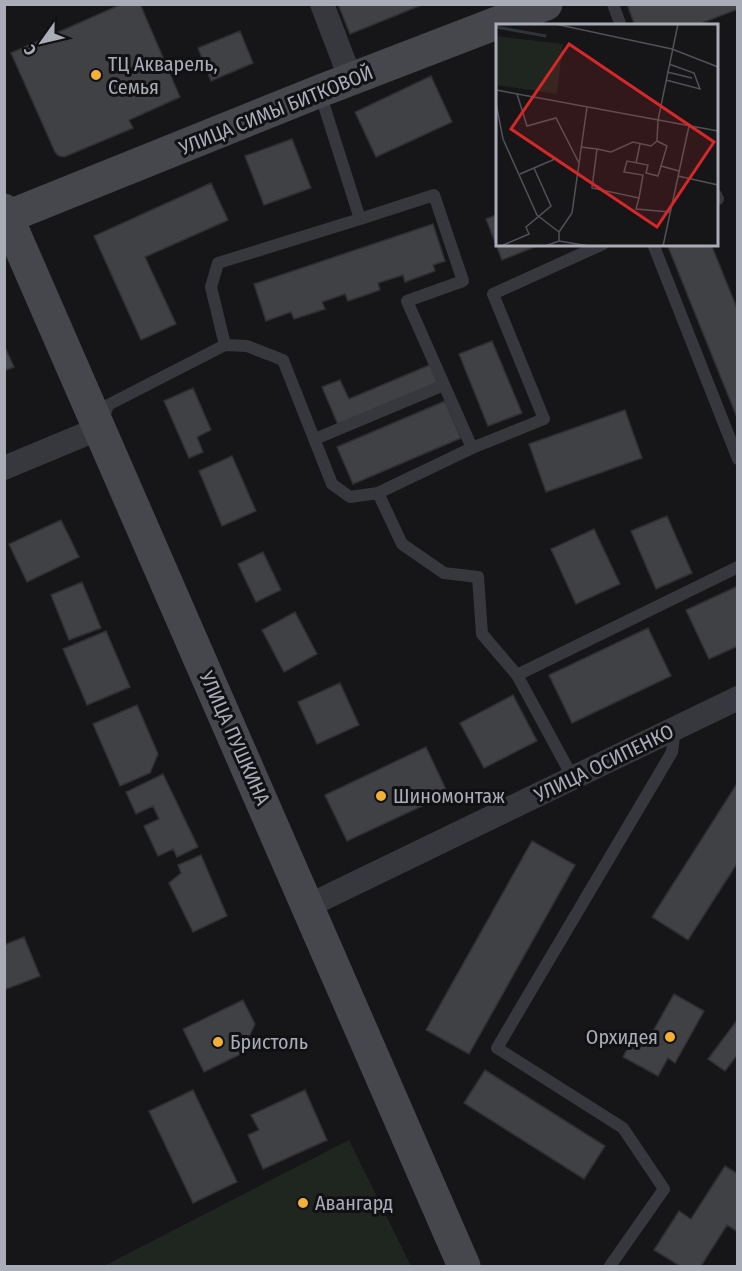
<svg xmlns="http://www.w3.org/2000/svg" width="742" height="1271" font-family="'Fira Sans Condensed',sans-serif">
	<rect width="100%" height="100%" fill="#161618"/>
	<!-- green -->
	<path fill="#1e261f" d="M349,1140L411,1266H104Z"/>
	<!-- building -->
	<path fill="#404145" stroke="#303034" stroke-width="1.5" d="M122,4H140L180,97L129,120L133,128L64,157L59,156L55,152L11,53Z
		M338,4H424L350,34Z
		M627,4H738V9L694,26H635Z
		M240,31L253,63L211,81L198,48Z
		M431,76L452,122L376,157L355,112Z
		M292,139L311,188L264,205L245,156Z
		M211,183L228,220L145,257L176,324L141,340L94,236Z
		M498,214V244H542L502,260L486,219Z
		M433,224L445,261L433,265L435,271L405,282L403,275L378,283L380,290L348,301L345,294L322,302L325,309L294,319L291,312L266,321L254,284Z
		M667,244H711L738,311V420Z
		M492,341L522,413L488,426L459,354Z
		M4,345L14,367L4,371Z
		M432,364L439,385L339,427L322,387L340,380L349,399Z
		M193,388L211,430L197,437L203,452L189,458L164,401Z
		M445,401L461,438L353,484L337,447Z
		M625,410L642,458L546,492L529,444Z
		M232,456L256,511L222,526L199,471Z
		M667,516L692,573L656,589L631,531Z
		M61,520L79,557L27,582L9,544Z
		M594,529L620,584L576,604L551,549Z
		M263,552L281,590L256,602L238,564Z
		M82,582L101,628L69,640L51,595Z
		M738,586V646L709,659L686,610Z
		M295,612L317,654L284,672L262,630Z
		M648,628L671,676L572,723L549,675Z
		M106,631L130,687L87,705L63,649Z
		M340,683L359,725L317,744L298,702Z
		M513,695L537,741L484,768L460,723Z
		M137,705L158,754L150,773L120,786L93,724Z
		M426,747L448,794L347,841L325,795Z
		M163,774L198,847L177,857L173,849L158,856L144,826L159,819L153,806L136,814L126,792Z
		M738,782V862L688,940L652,917Z
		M532,841L575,865L469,1054L426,1030Z
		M201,855L227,916L193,932L169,883L181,873L178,865Z
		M24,937L40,976L4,990V945Z
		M674,994L704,1011L675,1063L668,1058L658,1076L623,1057L636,1033L648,1040Z
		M243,1000L255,1024L241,1054L204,1072L183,1029Z
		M738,1019V1054L725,1071L708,1059Z
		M485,1070L605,1146L584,1179L464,1103Z
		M193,1090L237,1182L193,1203L149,1111Z
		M305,1090L327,1140L263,1169L248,1135L259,1130L251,1115Z
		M725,1166L738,1174V1232L727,1225L701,1266H680L654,1250L679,1211L691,1219Z"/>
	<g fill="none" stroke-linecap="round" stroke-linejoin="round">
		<!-- lane -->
		<path stroke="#37383d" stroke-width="12" d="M613,4L621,26
			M320,93L360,219L434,195L463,281L407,301L472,448L544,419L493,294L603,244
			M716,195L718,199H716
			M653,244L738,459
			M225,345L211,287L218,263L360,219
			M103,420L108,405L225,345L247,346L283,360L332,484L350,497L378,493L402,544L444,573L478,577L482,634L517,675
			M315,439L444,385
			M378,493L472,448
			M573,778L517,675L738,567
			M610,1266L664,1189L623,1128L497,1048L672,752L675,729"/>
		<!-- street -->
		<path stroke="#37383d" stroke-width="24" d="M322,4L351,80
			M4,468L100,428
			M308,906L738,698"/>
		<!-- secondary -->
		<path stroke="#45474d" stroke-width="33" d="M4,210L464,1266
			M7,217L320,91L546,4"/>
	</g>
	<!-- markers -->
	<g fill="#f2b134" stroke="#111113" stroke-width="2">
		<circle cx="96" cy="75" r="6"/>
		<circle cx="381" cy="796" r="6"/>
		<circle cx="670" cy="1037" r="6"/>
		<circle cx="218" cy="1042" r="6"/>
		<circle cx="303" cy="1203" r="6"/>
	</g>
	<g text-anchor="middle" stroke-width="6" stroke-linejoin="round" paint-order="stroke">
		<!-- poi labels -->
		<g font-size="20" fill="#a8adb8" stroke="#111113" text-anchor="start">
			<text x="108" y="71">ТЦ Акварель,<tspan x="108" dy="23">Семья</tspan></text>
			<text x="393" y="803">Шиномонтаж</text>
			<text x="658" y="1044" text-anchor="end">Орхидея</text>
			<text x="230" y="1049">Бристоль</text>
			<text x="315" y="1210">Авангард</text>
		</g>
		<!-- street labels -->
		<g font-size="20" fill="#a8adb8" stroke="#111113">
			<text transform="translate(276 110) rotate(-22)" y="7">УЛИЦА СИМЫ БИТКОВОЙ</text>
			<text transform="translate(235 738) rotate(66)" y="7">УЛИЦА ПУШКИНА</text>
			<text transform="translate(604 763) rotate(-26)" y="7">УЛИЦА ОСИПЕНКО</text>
		</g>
	</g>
	<!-- overview -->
	<g transform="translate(496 24)">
		<rect width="222" height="222" fill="#161618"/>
		<path d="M0,12L67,20L61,70L0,61Z" fill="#1e261f"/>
		<path fill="none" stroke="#2c353c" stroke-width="3" d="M0,3L50,12"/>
		<path fill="none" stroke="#505258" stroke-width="1.5" d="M59,0L176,25L222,43M171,48L196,54M170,56L204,65L198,49L173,40M0,66L222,107M21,70L31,102L60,94L83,139M0,79L7,115L41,191L63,208V217M161,117L171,122L165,142M85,123L101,125L96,164L143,174L140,185L174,188M101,125L115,128L137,118L155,122L161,117L162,96L182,0M140,139L144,120M38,144L59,135M182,152L222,161M143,174L147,151L128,148L131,137L152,141L150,149L162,152L165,142L183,147M63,208L76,189L91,83M5,222L33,210L30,203L55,182L38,144L24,150M49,222L63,217L93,222M167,222L193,102"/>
		<path fill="#d62828" fill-opacity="0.15" stroke="#d62828" stroke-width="3" d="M73,20L218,118L161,203L15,105Z"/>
		<rect width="222" height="222" fill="none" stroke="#a8adb8" stroke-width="3"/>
	</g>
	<!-- border -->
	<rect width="742" height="1271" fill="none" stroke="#a8adb8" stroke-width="12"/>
	<!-- north arrow -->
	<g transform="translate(42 42) rotate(236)" stroke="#111113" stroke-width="4.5" paint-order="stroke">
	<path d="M0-4.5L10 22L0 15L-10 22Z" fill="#a8adb8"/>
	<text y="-9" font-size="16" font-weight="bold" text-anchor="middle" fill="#a8adb8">С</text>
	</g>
</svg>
